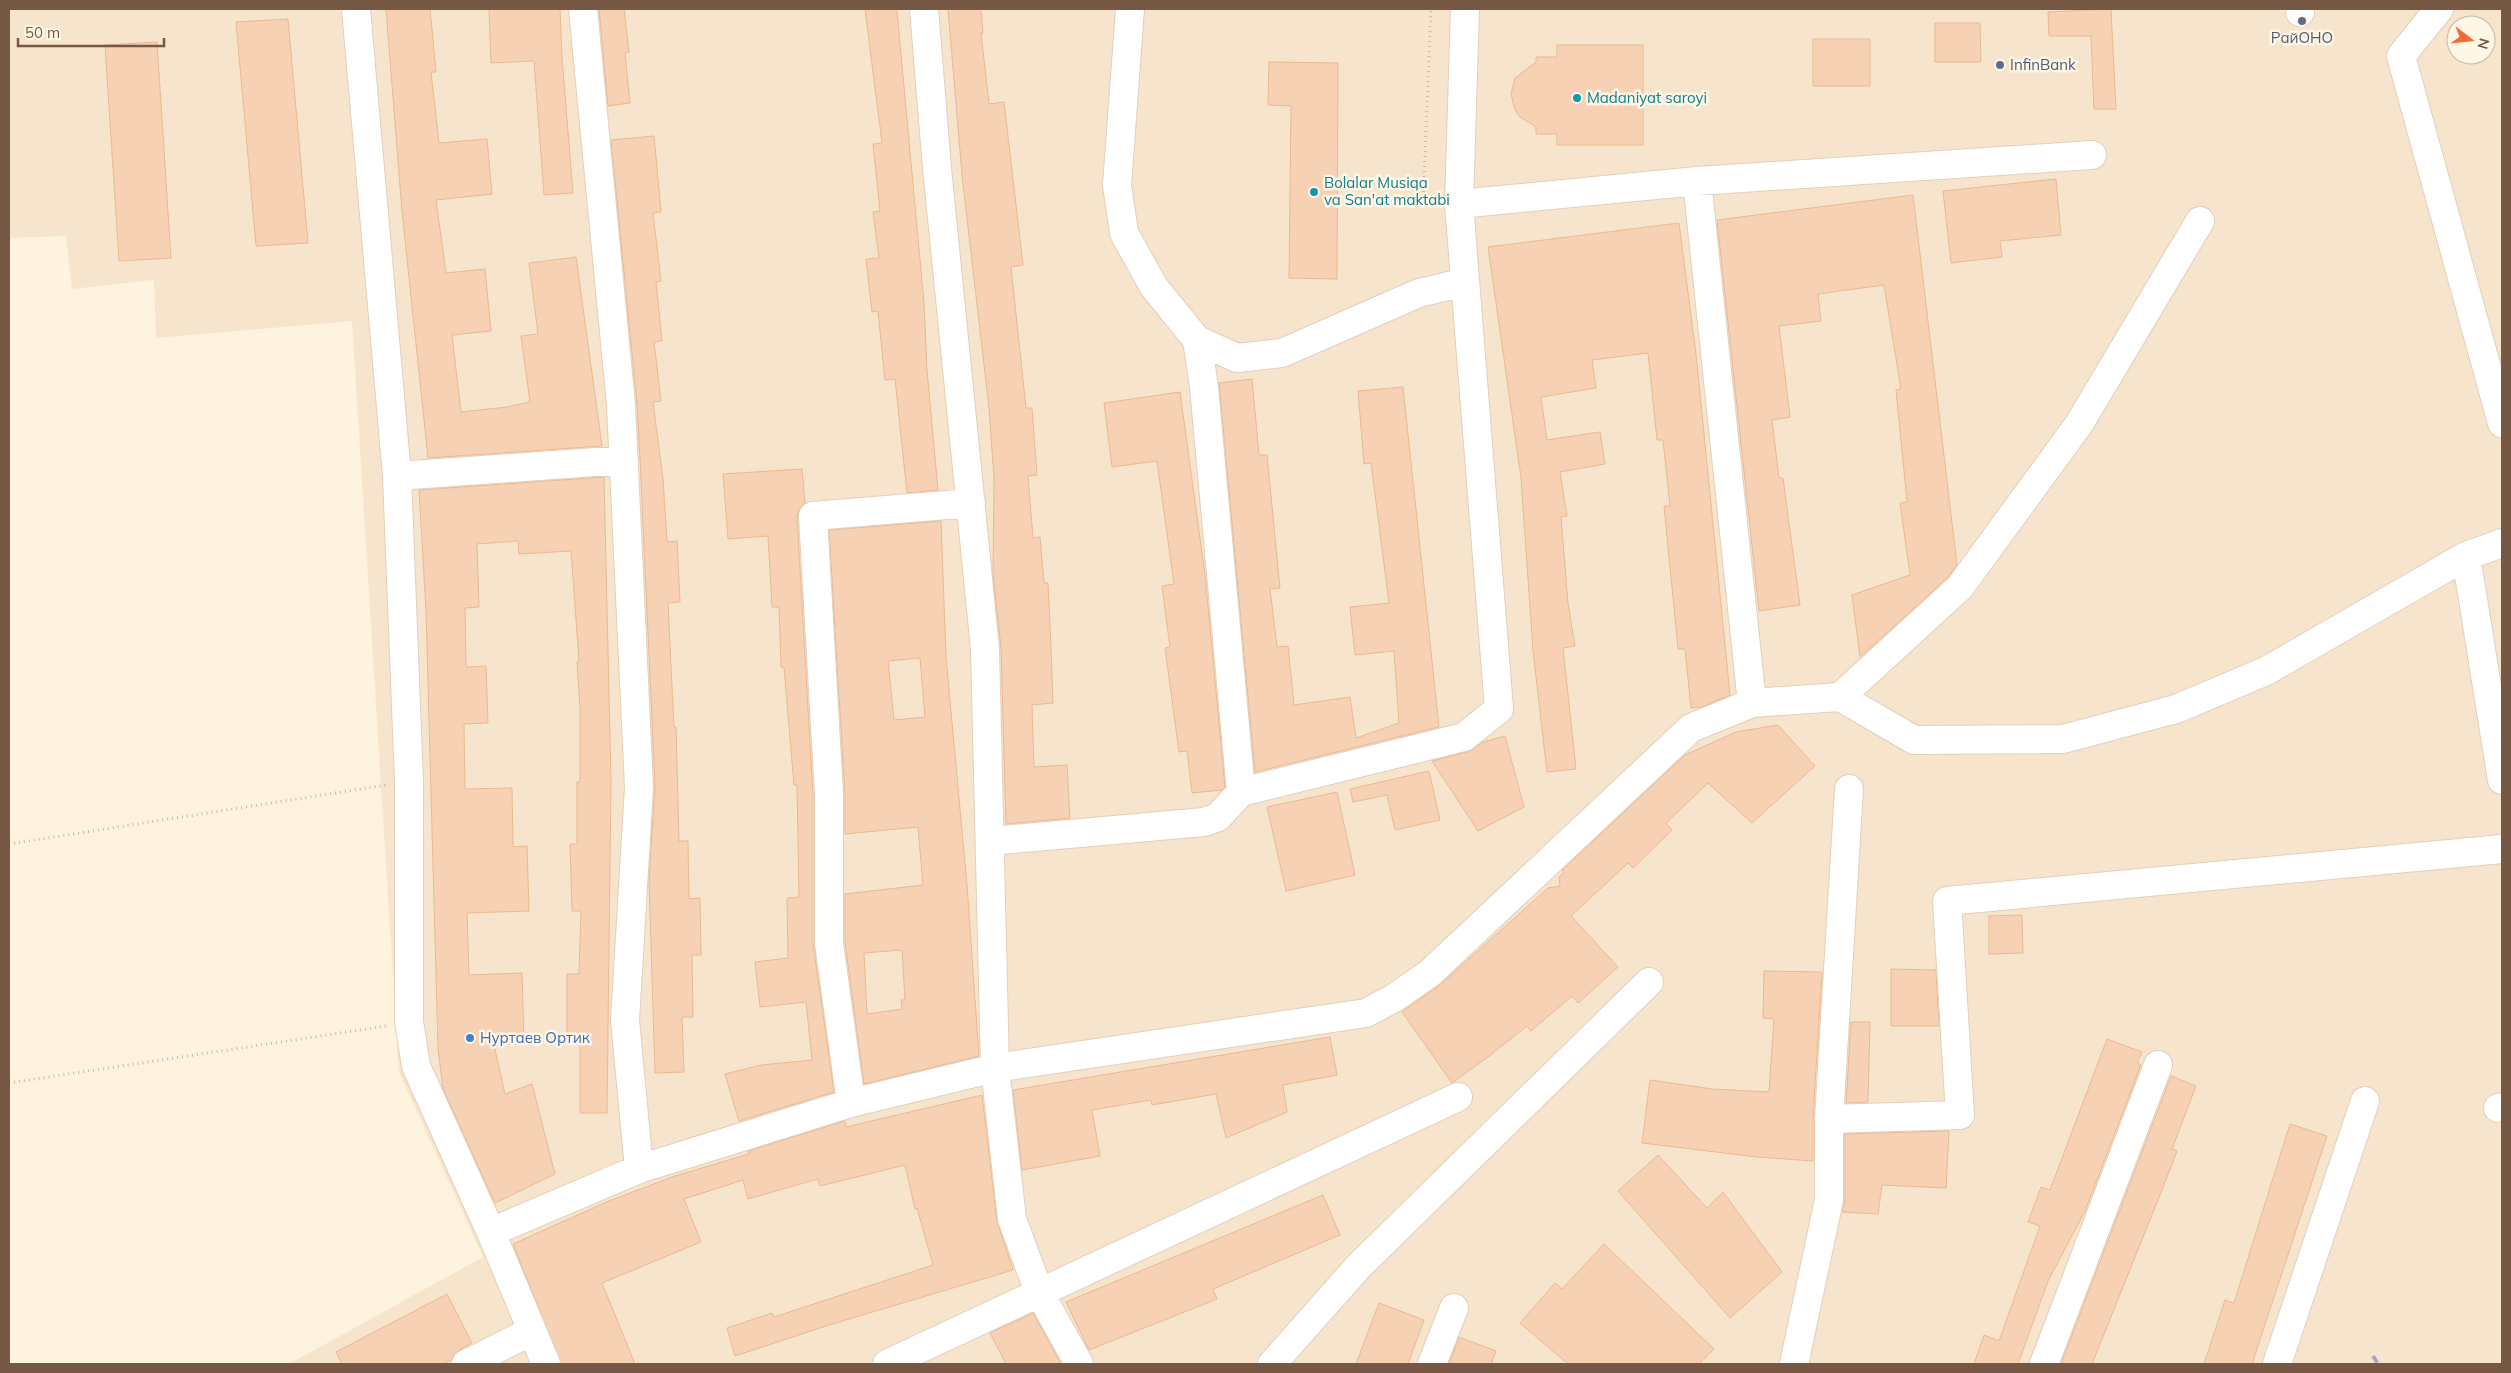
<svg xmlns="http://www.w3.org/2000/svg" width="2511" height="1373" font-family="Mulish,sans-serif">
	<rect width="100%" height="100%" fill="#fef3de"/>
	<!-- residential -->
	<path fill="#f6e5cc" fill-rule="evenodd" d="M9,9H2502V1364H289L483,1257L399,1072L352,321L156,338L154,280L72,289L66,236L9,238ZM2456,25H2486V55H2456Z"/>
	<!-- building -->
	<path fill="#f6d1b4" stroke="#eab893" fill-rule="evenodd" d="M386,9H430L436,72H431L439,143L487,139L492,194L436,200L446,273L485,269L491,331L452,335L461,412L507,407L530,402L521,336L538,334L529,263L576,257L602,446L428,458L402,211Z
		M489,9H560L562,58L573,193L544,195L534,61L491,63Z
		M599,9H624L629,52L625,53L630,103L608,106Z
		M865,9H896L897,11L924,303L927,370L938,490L907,493L895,379L885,380L878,311L872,312L866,259L879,258L873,212L880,211L873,144L882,143Z
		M948,9H981L983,33H981L989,104L1004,102L1023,265L1011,267L1026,408H1032L1037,475L1028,476L1033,538L1040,537L1044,583H1048L1051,647L1053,703L1032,705L1034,767L1067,765L1070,818L1006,824L1001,649L993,573L994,479L989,408L962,175Z
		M2111,9L2116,109H2094L2091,36H2049L2048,12Z
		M288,19L308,243L256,246L236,22Z
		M1935,23H1980L1981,62H1935Z
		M1813,39H1870V86H1813Z
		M157,42L171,258L119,261L105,45Z
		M1557,45H1643V145H1557V134H1536V127L1520,117L1515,110L1511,94L1515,78L1536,62V57H1557Z
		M1269,62L1338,63L1337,279L1289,278L1291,106L1268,105Z
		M654,136L661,212L653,213L661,281L656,282L662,341L654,342L661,401L653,402L663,479L667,542L677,541L680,602L668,603L674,727H676L679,841H688L689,899L700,898L701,955H692L693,1017H682L684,1072L655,1073L649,881L655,786L640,459L637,404L611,140Z
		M2056,179L2061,235L2000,241L2002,257L1951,263L1943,191Z
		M1913,195L1957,565L1948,577L1860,657L1852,595L1910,575L1900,503L1907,502L1896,390L1901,389L1884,285L1818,294L1821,321L1779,326L1790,417L1772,420L1779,478H1783L1800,605L1759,611L1717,220Z
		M1679,223L1696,354L1730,695L1702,707L1691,708L1685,649H1678L1664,506H1670L1663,440H1657L1648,353L1592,360L1596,388L1541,397L1547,440L1600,432L1605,464L1560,472L1567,516L1561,517L1568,603L1575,646L1563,648L1576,769L1547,772L1533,651L1521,478L1488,247Z
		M1252,379L1259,455H1267L1280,588L1270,589L1277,647L1288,646L1294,705L1350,697L1356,738L1399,723L1394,651L1355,655L1350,607L1389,603L1371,463L1364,464L1358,391L1403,387L1439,727L1255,772L1219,383Z
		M1180,392L1205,575L1225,787L1222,790L1192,793L1187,751L1179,752L1165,648L1170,647L1162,586L1174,584L1157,461L1112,467L1104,403Z
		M802,469L805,503L799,509L797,517L813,795V943L834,1092L739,1121L725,1074L761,1065L812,1060L806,1002L760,1007L755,962L788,958L787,898L799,897L797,785H794L784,667H781L779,607H772L768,536L728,539L723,474Z
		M604,477L611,782L607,1113H580V1040L567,1041V974H579L581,911H572L570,844H577V782H580V708L577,662L579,661L571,551L519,554L518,541L477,544L479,607L465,608L466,667L486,666L488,723L464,724L465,789L512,788L513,847L527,846L529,911L467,913L469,975L522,973L524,1044L494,1045L505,1094L532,1084L555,1174L495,1203L443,1089L438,1048L426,610L419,490Z
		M941,521L946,657L967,885L979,1056L864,1084L845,942V894L923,885L918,827L845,834V794L829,530ZM920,658L925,717L894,720L888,661ZM902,950L905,1000H901L902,1009L867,1014L864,953Z
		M1778,725L1815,766L1752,823L1708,783L1666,823L1672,830L1633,868L1628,863L1571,916L1618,967L1578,1003L1572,996L1531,1031L1527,1026L1488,1057L1452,1083L1402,1012L1441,984L1548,888L1560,886L1559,877L1564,872L1562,870L1685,755L1736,732Z
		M1505,736L1524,807L1478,831L1432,761L1468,752L1483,742Z
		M1429,771L1440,820L1395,830L1387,795L1353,802L1350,789Z
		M1337,792L1355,875L1286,891L1267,807Z
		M2022,915L2023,953L1989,954V916Z
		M1891,969L1936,970L1939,1026H1891Z
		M1764,971L1822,972L1813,1118V1161L1757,1157L1642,1143L1650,1080L1712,1089L1769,1092L1774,1019L1763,1018Z
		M1851,1022H1870L1868,1102L1846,1103Z
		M1330,1037L1337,1075L1283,1085L1287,1112L1226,1138L1216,1094L1152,1105L1151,1100L1092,1110L1100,1156L1022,1170L1013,1090Z
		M2107,1039L2142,1052L2137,1063L2141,1065L2085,1211L2048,1281L2018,1364H1974L1984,1335L1999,1341L2040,1226L2028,1222L2041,1187L2050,1190Z
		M2171,1076L2196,1086L2172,1149L2177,1151L2162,1190L2092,1364H2061Z
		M982,1095L997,1221L1013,1270L829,1325L735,1356L727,1328L772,1313L774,1317L933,1265L917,1208L915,1209L905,1165L820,1186L818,1179L748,1199L743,1180L684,1199L701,1242L602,1283L635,1364H561L513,1244L609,1201L675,1176L749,1154L748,1151L845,1121L846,1127Z
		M2290,1124L2327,1136L2252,1364H2204L2225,1300L2234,1303Z
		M1949,1131L1946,1188L1882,1185L1878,1214L1842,1212L1845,1200V1134Z
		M1658,1155L1707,1208L1723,1192L1782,1272L1730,1318L1618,1191Z
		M1323,1195L1340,1235L1213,1289L1217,1299L1089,1350L1066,1302Z
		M1604,1244L1714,1349L1699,1364H1568L1520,1323L1555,1283L1562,1289Z
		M447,1294L472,1343L459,1350L451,1360L443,1364H342L336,1352Z
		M1379,1303L1424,1320L1408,1364H1356Z
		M1033,1313L1061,1364H1006L990,1333Z
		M1459,1337L1496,1351L1491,1364H1449Z"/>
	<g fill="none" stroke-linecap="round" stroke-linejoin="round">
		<defs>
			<path id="minor" d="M356,9L397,476L409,782V1022L416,1066L493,1237L546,1364
				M583,9L621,405L639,787L625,1020L639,1169
				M924,9L937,168L985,649L995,1068L1012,1219L1039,1292L1079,1364
				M1130,9L1117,185L1124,233L1154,287L1197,340L1237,358L1282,353L1419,293L1465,282
				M2300,9V12
				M2439,9L2401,56L2502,423
				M1697,181L1752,703
				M1459,204L1697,181L2092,155
				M1197,340L1204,387L1241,792
				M397,476L624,460
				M2466,556L2502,780
				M1840,697L1960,587L2079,424L2200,221
				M990,841L1204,822L1218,817L1241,792L1464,737L1499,709L1459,204L1465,9
				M851,1103L829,943V795L813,516L971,503
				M2498,1108L2502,1107
				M1829,1119L1960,1115L1947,901L2502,849
				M491,1232L639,1169L851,1103L995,1068L1366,1013L1394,998L1430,973L1691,728L1752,703L1840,697L1914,740L2063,739L2176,709L2266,671L2466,556L2502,543
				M466,1364L532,1331
				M887,1364L1458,1097
				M1272,1364L1359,1266L1649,982
				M1432,1364L1454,1308
				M1794,1364L1829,1200V1119L1849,789
				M2044,1364L2158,1065
				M2277,1364L2365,1101"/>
		</defs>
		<!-- minor casing -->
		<use href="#minor" stroke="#e3cfba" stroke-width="30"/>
		<!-- path -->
		<path stroke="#dab497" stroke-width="3" stroke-dasharray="1 4" stroke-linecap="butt" d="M1423,202L1431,9
			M9,844L386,785
			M9,1083L386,1026"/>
		<!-- minor -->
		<use href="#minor" stroke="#fff" stroke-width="28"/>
		<!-- rail -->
		<path stroke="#b69dc7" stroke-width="4" stroke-dasharray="8 5" stroke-linecap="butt" d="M2373,1356L2378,1364"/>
	</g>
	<!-- markers -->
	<g fill="#5c6f8a" stroke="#fff6e6" stroke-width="2">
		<circle cx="2302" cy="21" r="5"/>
		<circle cx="2000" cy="65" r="5"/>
	</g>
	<g fill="#0f9aa8" stroke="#fff6e6" stroke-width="2">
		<circle cx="1577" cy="98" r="5"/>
		<circle cx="1314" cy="192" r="5"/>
	</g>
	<circle fill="#3f7fe0" stroke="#fff6e6" stroke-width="2" cx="470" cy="1038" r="5"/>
	<g text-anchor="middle" stroke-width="5" stroke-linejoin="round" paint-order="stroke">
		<!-- service labels -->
		<g font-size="15" fill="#4e5e75" stroke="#fff6e6">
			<text x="2302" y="43">РайОНО</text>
			<text x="2010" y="70" text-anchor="start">InfinBank</text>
		</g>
		<!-- culture labels -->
		<g font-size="15" fill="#0d838f" stroke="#fff6e6" text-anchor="start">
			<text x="1587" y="103">Madaniyat saroyi</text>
			<text x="1324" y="188">Bolalar Musiqa<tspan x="1324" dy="17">va San'at maktabi</tspan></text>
		</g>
		<!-- shop labels -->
		<g font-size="15" fill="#366cbe" stroke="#fff6e6" text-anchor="start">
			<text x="480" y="1043">Нуртаев Ортик</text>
		</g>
	</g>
	<!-- border -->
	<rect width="2511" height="1373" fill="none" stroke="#765844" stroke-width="20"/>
	<!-- north arrow -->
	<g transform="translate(2471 40) rotate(106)"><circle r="24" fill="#fff6e6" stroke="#c8b7a5"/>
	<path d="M0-4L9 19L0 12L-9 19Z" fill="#f36b38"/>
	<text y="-8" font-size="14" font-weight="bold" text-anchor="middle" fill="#765844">N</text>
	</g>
	<!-- scale -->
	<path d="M18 38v8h146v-8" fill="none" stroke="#765844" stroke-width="2.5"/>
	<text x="25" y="38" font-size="15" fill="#765844" stroke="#fff6e6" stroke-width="4" paint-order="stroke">50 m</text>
</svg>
